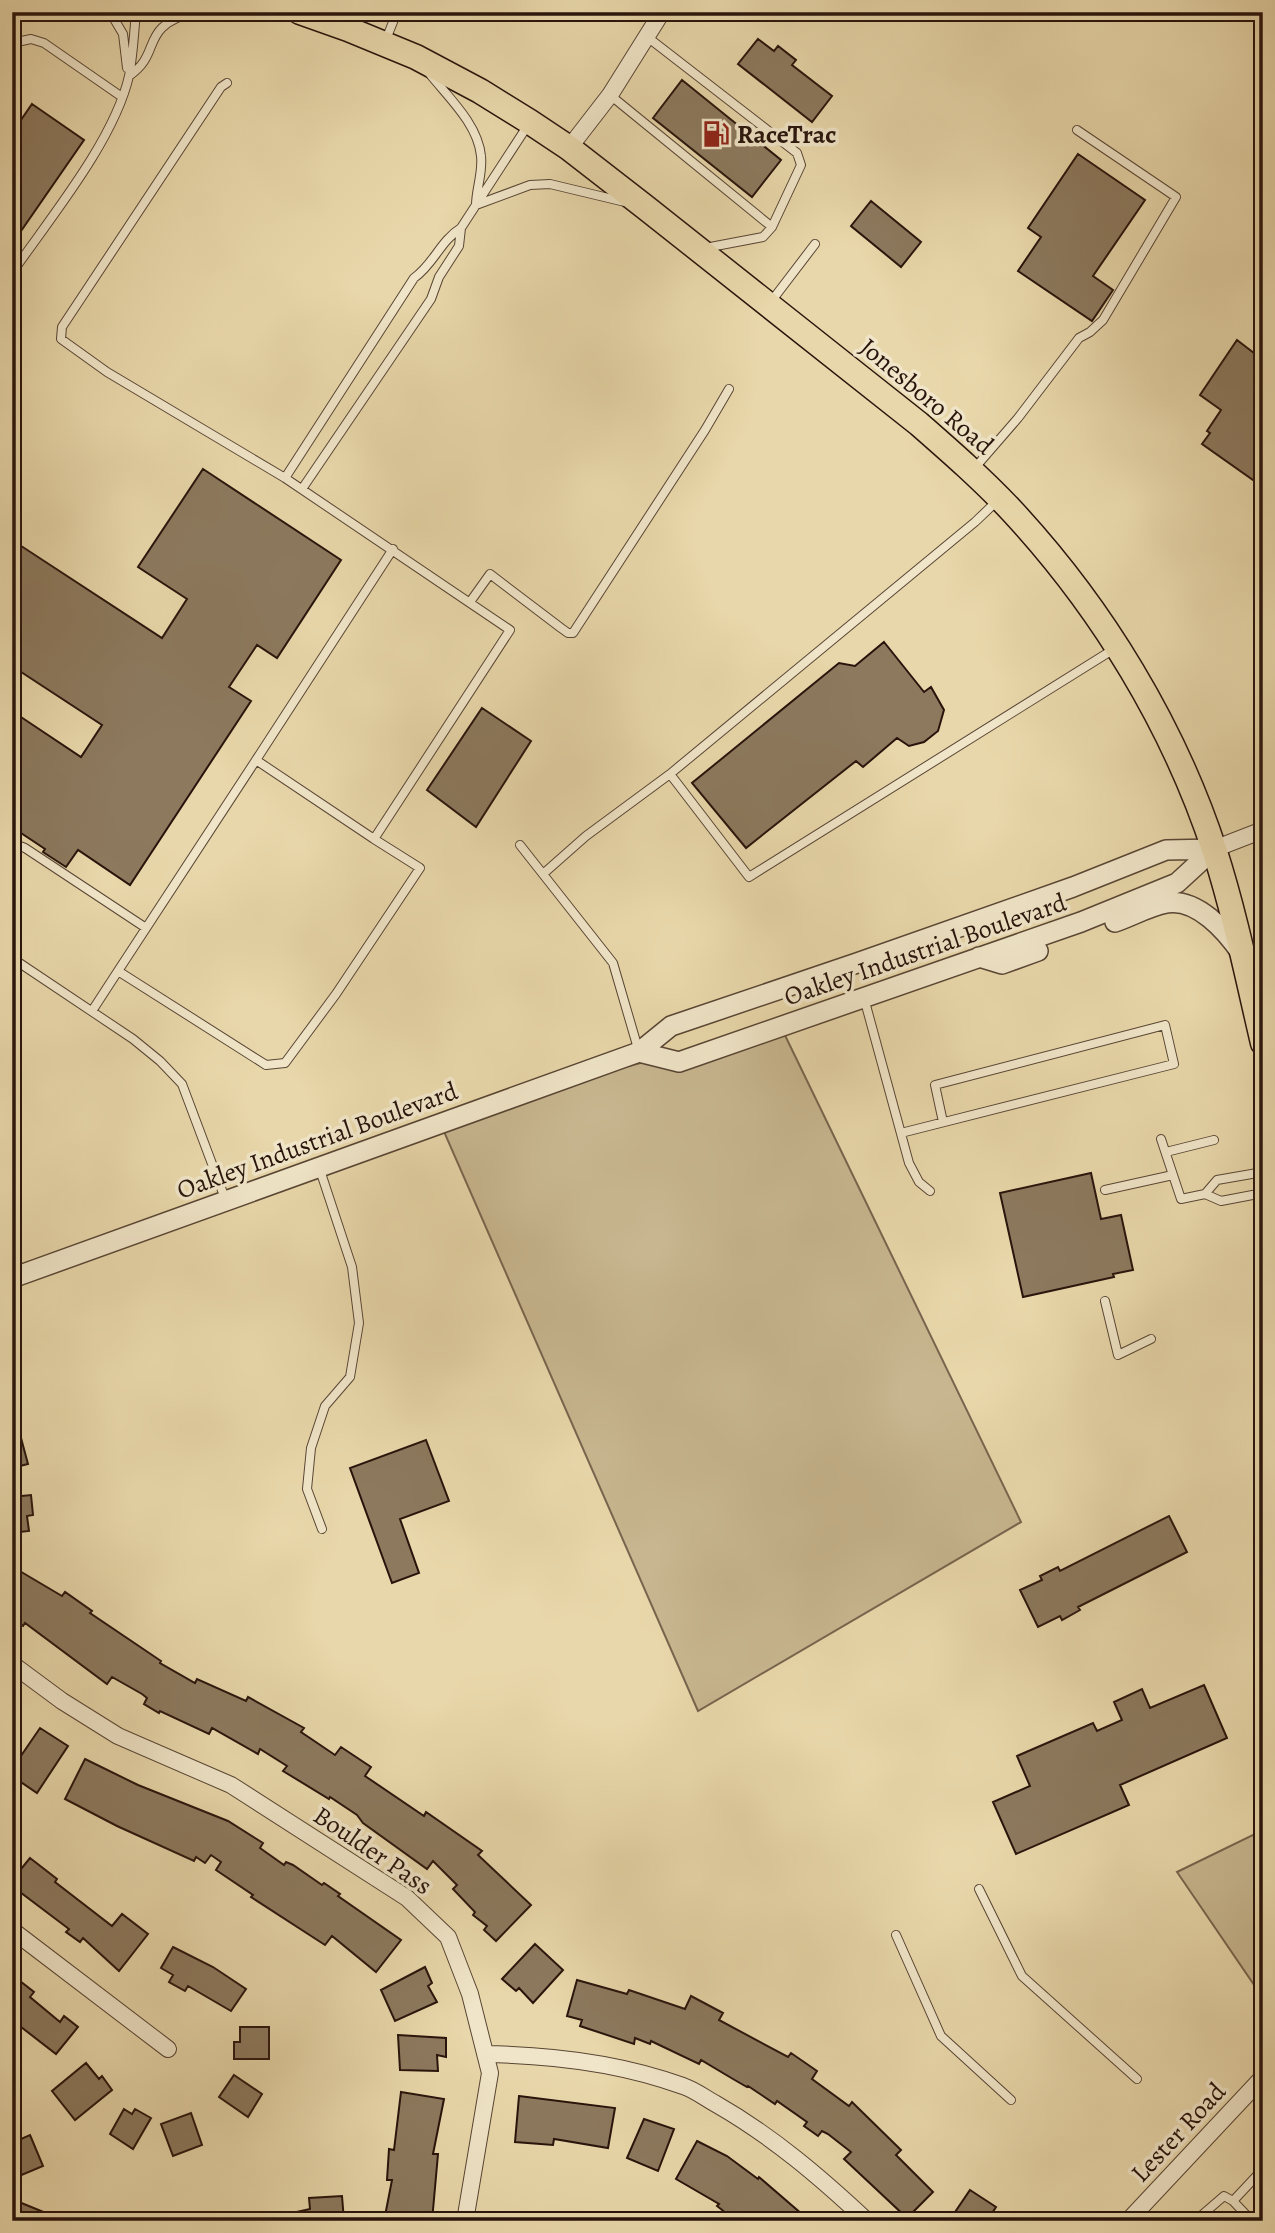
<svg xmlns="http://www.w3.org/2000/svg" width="1275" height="2233" font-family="Alegreya,serif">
	<rect width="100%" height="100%" fill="#e8d7aa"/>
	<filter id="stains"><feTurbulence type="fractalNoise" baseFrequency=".00286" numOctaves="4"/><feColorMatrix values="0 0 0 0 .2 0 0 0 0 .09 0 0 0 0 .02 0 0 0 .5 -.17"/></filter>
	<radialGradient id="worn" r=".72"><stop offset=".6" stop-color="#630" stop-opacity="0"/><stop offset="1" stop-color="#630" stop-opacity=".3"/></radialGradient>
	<!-- green -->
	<path fill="#c7b68f" stroke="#78654e" stroke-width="2" d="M780,1025L1021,1522L698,1711L438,1118Z
		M1263,1830V1998L1177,1872Z"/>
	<!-- building -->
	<path fill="#8c795e" stroke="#28140c" stroke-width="2" d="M758,39L774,51L778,46L796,60L792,65L832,96L812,122L738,64Z
		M682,80L781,160L752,197L653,118Z
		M32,104L84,140L12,244V133Z
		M1078,154L1145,200L1093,276L1113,290L1092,321L1018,271L1041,237L1028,228Z
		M871,201L921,242L901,267L851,226Z
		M1237,340L1263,360V487L1202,444L1210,433L1207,431L1221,410L1200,395Z
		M203,469L341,560L277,658L257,645L229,687L251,701L130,885L78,850L66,867L43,852L45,849L12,827V711L81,757L102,725L12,666V540L162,638L187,599L138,567Z
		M884,642L924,692L931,687L944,710L938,731L924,742L909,746L897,738L863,767L856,761L746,848L692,783L839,663L855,666Z
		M482,708L531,741L476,827L427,790Z
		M1091,1173L1101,1219L1121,1215L1133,1270L1113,1274L1114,1277L1023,1297L1000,1193Z
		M17,1423L28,1464L12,1468V1424Z
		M426,1440L449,1501L400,1519L419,1573L392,1583L350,1468Z
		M31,1495L33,1515L27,1516L29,1531L12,1533V1497Z
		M1169,1516L1187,1552L1078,1607L1080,1610L1062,1620L1060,1616L1038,1627L1020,1590L1042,1580L1040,1576L1058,1567L1060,1571Z
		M18,1570L62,1596L65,1592L92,1611L90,1613L161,1661L160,1663L195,1683L197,1679L246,1701L248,1697L304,1728L301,1732L335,1755L341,1747L371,1767L365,1776L424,1816L426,1812L482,1851L478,1855L531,1905L496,1941L484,1930L487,1926L473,1915L475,1912L453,1889L457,1885L433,1861L427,1869L363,1823L357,1815L330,1797L329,1799L283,1771L287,1766L260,1749L258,1754L212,1728L209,1734L160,1711L159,1713L144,1704L147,1698L142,1694L112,1677L107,1684L25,1623L23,1626L12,1620V1580Z
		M1204,1685L1227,1738L1120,1785L1129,1805L1016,1854L993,1802L1030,1786L1017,1756L1093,1723L1097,1731L1122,1720L1114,1702L1142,1689L1150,1708Z
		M40,1728L68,1746L37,1793L12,1776V1769Z
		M85,1759L138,1785L228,1821L263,1843L260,1848L284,1865L286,1862L293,1865L322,1885L324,1883L340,1894L338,1896L401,1940L376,1972L332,1936L325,1945L251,1897L253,1895L216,1870L221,1862L211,1855L205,1863L196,1857L194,1861L117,1826L65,1799Z
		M30,1858L57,1879L55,1882L112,1926L122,1914L148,1934L119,1971L83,1938L80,1942L66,1932L69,1929L12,1886V1880Z
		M535,1944L563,1970L533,2003L519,1988L516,1991L502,1979Z
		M173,1947L213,1967L246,1989L231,2011L188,1986L185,1991L169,1982L173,1975L161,1968Z
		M425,1967L432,1983L428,1986L437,2002L395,2021L381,1990Z
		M577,1980L627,1994L629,1990L685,2009L691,1996L723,2013L719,2020L788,2057L791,2053L817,2071L812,2079L849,2106L852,2102L901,2150L896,2155L933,2192L907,2218L844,2159L851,2152L828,2134L822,2131L818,2136L804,2126L807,2122L777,2101L775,2104L748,2086L747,2087L733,2079L701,2060L699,2064L651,2041L650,2044L635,2038L634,2044L580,2026L582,2020L567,2016Z
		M20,1981L34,1992L30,1997L60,2022L64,2016L78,2027L56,2054L12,2020V1991Z
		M240,2027H269V2059H234V2042H240Z
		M398,2035L446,2038V2057L437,2055L438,2071L400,2070Z
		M86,2063L99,2079L102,2076L112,2090L75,2120L52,2091Z
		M234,2075L262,2094L248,2117L219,2097Z
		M401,2092L444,2099L433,2154H438L432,2221H384L392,2180H387L389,2149L394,2150Z
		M519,2096L615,2108L608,2148L554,2139L553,2145L515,2142Z
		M124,2109L132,2114L135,2109L151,2118L133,2149L110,2134Z
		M191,2113L202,2145L173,2156L161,2124Z
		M644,2119L674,2129L658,2171L627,2158Z
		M30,2135L43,2166L12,2179V2143Z
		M697,2141L727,2156L758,2179L759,2177L810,2221H736L717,2206L719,2204L676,2179Z
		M970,2190L996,2207L987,2221H949Z
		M342,2196L344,2221H284L283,2215L310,2209L309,2198Z
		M19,2202L63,2220V2221H21L13,2218Z"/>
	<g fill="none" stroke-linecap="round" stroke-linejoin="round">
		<defs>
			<path id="service" d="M110,12L123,34L127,68
				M646,36L797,153L801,165L772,227L763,237L705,248
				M385,42L397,12
				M12,43L31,39L44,43L122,97
				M429,73C448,97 478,124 481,156C483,173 476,189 476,205L530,185L550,184L625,202
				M129,76C164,52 137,27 195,12
				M227,83L221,87L62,327L61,339L107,372L285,478L510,630L374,839L256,760L393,549
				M610,95L772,227
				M12,273C50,218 114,141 129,76C133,56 134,33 136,12
				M770,303L815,244
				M973,470L1018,418L1079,338L1090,332L1103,320L1176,197L1077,130
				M285,478L414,278C434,264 440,241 461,228L528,125
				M302,489L431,299L439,277L459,246L461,228
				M470,602L490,574L561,628L568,633H573L705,430L729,389
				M256,760L118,971L266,1065L285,1063L336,994L420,868L374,839
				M670,774L749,877L1114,649
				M12,843L25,848L146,928
				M520,845L613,963L639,1052
				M543,874L586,836L670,774L975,522L997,501
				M12,958L133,1039L160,1061L182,1084L226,1201
				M864,998L909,1163L919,1182L930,1191
				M92,1011L118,971
				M901,1133L1174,1064L1165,1025L935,1085L943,1122
				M1161,1139L1181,1199L1205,1194L1221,1201L1263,1193
				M1166,1152L1214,1140
				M319,1167L352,1267L359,1323L350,1377L325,1406L311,1448L307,1489L322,1529
				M1105,1190L1173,1175
				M1205,1194L1217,1180L1263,1172
				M1105,1301L1118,1355L1151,1339
				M979,1889L1022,1976L1137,2079
				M896,1935L941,2036L1011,2100
				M1195,2221L1224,2196L1233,2201
				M1252,2221L1233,2201L1263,2169"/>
			<path id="minor" d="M569,148L610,95L662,12
				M1214,849L1263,830
				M12,1664L62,1701L118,1736L231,1785L407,1898L448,1937L470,1994L490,2073L465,2221
				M12,1930L168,2049
				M485,2054C552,2055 620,2063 683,2086C695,2090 705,2098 716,2104C772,2136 820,2177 867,2221
				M1128,2221L1263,2077"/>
			<path id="tertiary" d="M1115,922C1132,916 1150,906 1167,903C1197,898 1226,931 1241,953
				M979,957L1002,964L1038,951
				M639,1052L679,1062L1081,922L1177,883L1214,849
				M12,1278L639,1052L671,1026L857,963L1073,887L1166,850L1214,849"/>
			<path id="trunk" d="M300,12L348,29L416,57L480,91L530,122L569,148L645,207L919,424C951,452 983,480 1012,511C1102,608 1174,726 1215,852C1235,915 1248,979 1263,1043"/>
		</defs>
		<!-- service casing -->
		<use href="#service" stroke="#584534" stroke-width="10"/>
		<!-- minor casing -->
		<use href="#minor" stroke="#584534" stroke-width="18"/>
		<!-- tertiary casing -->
		<use href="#tertiary" stroke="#584534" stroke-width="22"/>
		<!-- trunk casing -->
		<use href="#trunk" stroke="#28140c" stroke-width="27"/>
		<!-- service -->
		<use href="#service" stroke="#f0e5c8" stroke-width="8"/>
		<!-- minor -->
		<use href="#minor" stroke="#f0e5c8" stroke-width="16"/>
		<!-- tertiary -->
		<use href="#tertiary" stroke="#f0e5c8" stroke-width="19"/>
		<!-- trunk -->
		<use href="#trunk" stroke="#e8d7aa" stroke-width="24"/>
	</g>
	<!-- icons -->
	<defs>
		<symbol id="fuel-bare" viewBox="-9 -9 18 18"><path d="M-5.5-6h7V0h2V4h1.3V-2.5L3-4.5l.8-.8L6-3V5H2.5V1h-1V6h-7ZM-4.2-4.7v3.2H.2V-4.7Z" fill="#8f2418" stroke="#f0e5c8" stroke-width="2.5" paint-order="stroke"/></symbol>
	</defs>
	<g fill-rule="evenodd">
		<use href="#fuel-bare" x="697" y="115" width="38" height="38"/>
	</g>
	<g text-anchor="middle" stroke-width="7" stroke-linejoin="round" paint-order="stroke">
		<!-- poi labels -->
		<g font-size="26" font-weight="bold" fill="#28140c" stroke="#f0e5c8" text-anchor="start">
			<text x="737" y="143">RaceTrac</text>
		</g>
		<!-- street labels -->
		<g font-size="26" fill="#28140c" stroke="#f0e5c8">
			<text transform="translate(927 396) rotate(40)" y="9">Jonesboro Road</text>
			<text transform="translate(925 949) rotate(-19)" y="9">Oakley Industrial Boulevard</text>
			<text transform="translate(317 1140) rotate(-20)" y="9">Oakley Industrial Boulevard</text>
			<text transform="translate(373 1850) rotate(34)" y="9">Boulder Pass</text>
			<text transform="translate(1178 2132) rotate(-47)" y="9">Lester Road</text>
		</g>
	</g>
	<!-- margin -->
	<rect width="1275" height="2233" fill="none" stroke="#e8d7aa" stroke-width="42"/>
	<rect x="14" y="14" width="1247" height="2205" fill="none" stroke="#28140c" stroke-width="3.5"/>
	<rect x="21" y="21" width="1233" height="2191" fill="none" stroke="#28140c" stroke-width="2"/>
	<rect width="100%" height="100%" filter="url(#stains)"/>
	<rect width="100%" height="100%" fill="url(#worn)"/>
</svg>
